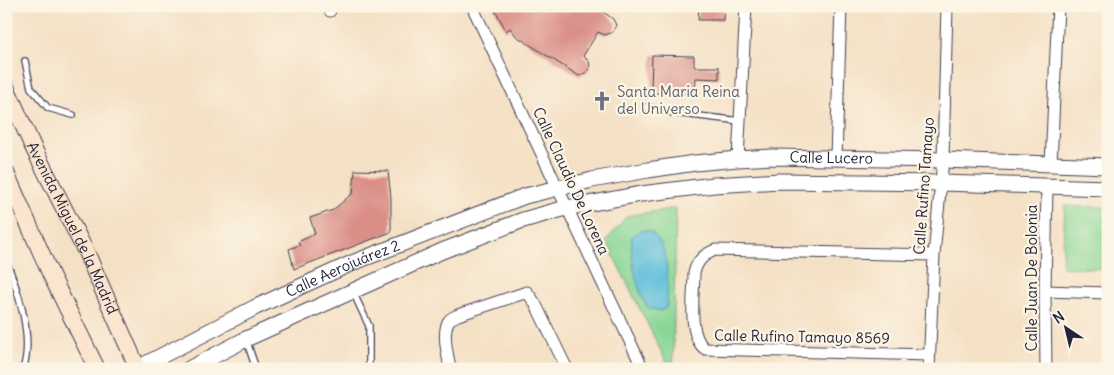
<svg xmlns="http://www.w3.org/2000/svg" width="1114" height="375" font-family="Delius,sans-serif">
	<rect width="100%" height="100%" fill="#fcf5e5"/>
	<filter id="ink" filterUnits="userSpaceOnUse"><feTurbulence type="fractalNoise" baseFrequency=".02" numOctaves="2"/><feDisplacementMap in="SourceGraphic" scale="10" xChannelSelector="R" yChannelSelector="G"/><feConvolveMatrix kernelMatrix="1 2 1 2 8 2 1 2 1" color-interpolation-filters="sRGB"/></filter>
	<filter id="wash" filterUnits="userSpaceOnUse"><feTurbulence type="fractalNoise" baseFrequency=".0096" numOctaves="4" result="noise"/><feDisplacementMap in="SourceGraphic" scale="20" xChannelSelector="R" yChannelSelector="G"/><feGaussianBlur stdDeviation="1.12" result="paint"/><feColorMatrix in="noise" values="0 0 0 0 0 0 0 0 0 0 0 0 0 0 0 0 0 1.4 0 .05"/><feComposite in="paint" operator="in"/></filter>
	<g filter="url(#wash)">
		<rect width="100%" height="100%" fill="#f4e0c4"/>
		<!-- green -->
		<path fill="#88d695" stroke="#557c68" d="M1065,206L1108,207V269L1062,267Z
			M676,208L673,369H670L606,241L627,216Z"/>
		<!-- water -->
		<path fill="#5bbeda" stroke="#3e708a" d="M647,230C671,241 668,284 667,307L661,311L648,308C637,292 629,256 632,236L639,231Z"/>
		<g id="blocks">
			<!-- building -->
			<path fill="#da8e87" d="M493,6H595L613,19L616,25L613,32L605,35L598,32L583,56L589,61L590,67L587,72L579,76L516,36L510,28L506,31Z
				M699,6H724L723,20H698Z
				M652,55L694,56V67H719V79L696,78L695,94L651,93Z
				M355,170L388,171L391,198V232L294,269L289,249L300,245L298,242L315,234L310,218L333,210L353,193Z"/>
		</g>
	</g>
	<g filter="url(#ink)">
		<use href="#blocks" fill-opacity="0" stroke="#423e50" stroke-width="1"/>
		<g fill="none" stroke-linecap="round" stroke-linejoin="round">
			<defs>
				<path id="service" d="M25,61L31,88L48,108L73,115
					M646,107L674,113L740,121
					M6,261C18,290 34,338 23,369
					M353,292L369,326V369
					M246,339L256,369"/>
				<path id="minor" d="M330,6V11
					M472,6L643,369
					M836,157L841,6
					M738,159L746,6
					M1051,164L1058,6
					M1045,291L1108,293
					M929,355L705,349C687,335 694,294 694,273C697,261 703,255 715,250L934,255
					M450,369C448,355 442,335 448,322C450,318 454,317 458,315L527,292L535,303L567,369
					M929,369L934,255L943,160L947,6
					M1046,369L1045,291L1047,187"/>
				<g id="tertiary">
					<path id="s1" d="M136,369L256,307L352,263L525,196L592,180L648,170L695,163L738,159L772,157L943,160L1108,166"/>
					<path d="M189,369L246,339L442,251L523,220L566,208L641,194L714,185L779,181L941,183L1108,188"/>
				</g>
				<g id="secondary">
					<path id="s2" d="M6,87L33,147L87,254L138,369"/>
					<path d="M6,173L51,275L97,369"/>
				</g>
			</defs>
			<!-- service casing -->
			<use href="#service" stroke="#423e50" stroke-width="8"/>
			<!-- minor casing -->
			<use href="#minor" stroke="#423e50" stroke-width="13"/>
			<!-- tertiary casing -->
			<use href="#tertiary" stroke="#423e50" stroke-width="17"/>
			<!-- secondary casing -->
			<use href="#secondary" stroke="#423e50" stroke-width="18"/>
			<!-- service -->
			<use href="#service" stroke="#fff" stroke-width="5.5"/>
			<!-- minor -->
			<use href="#minor" stroke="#fff" stroke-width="11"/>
			<!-- tertiary -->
			<use href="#tertiary" stroke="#fff" stroke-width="15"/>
			<!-- secondary -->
			<use href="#secondary" stroke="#fce5cf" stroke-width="16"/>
		</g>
	</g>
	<!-- icons -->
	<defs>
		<symbol id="church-bare" viewBox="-9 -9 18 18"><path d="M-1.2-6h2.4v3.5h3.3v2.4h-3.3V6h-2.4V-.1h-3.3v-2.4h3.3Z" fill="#6b7280" stroke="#fcf5e5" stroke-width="2.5" paint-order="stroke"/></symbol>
	</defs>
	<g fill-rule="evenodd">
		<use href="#church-bare" x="588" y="87" width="28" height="28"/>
	</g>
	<g text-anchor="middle" stroke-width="4.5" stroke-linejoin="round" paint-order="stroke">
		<!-- worship labels -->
		<g font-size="15" fill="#5b616d" stroke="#fcf5e5" text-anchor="start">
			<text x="617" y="97">Santa Maria Reina<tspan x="617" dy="17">del Universo</tspan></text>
		</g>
		<!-- street labels -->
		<g font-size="15" fill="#22223b" stroke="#fcf5e5">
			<text dy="5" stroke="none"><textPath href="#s1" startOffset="736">Calle Lucero</textPath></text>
			<text transform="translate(571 181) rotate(65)" y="5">Calle Claudio De Lorena</text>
			<text transform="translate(924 186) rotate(-86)" y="5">Calle Rufino Tamayo</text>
			<text dy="5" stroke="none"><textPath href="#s2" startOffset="156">Avenida Miguel de la Madrid</textPath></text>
			<text dy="5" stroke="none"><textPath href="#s1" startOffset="230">Calle Aerojuárez 2</textPath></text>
			<text transform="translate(1032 278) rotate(-90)" y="5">Calle Juan De Bolonia</text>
			<text transform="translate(802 337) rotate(1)" y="5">Calle Rufino Tamayo 8569</text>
		</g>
	</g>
	<!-- margin -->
	<rect width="1114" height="375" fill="none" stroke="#fcf5e5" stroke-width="25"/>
	<!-- north arrow -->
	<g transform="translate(1066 328) rotate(325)" stroke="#fcf5e5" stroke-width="4" paint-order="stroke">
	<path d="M0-4L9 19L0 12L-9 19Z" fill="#22223b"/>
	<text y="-8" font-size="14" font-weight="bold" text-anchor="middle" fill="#22223b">N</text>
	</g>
</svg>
